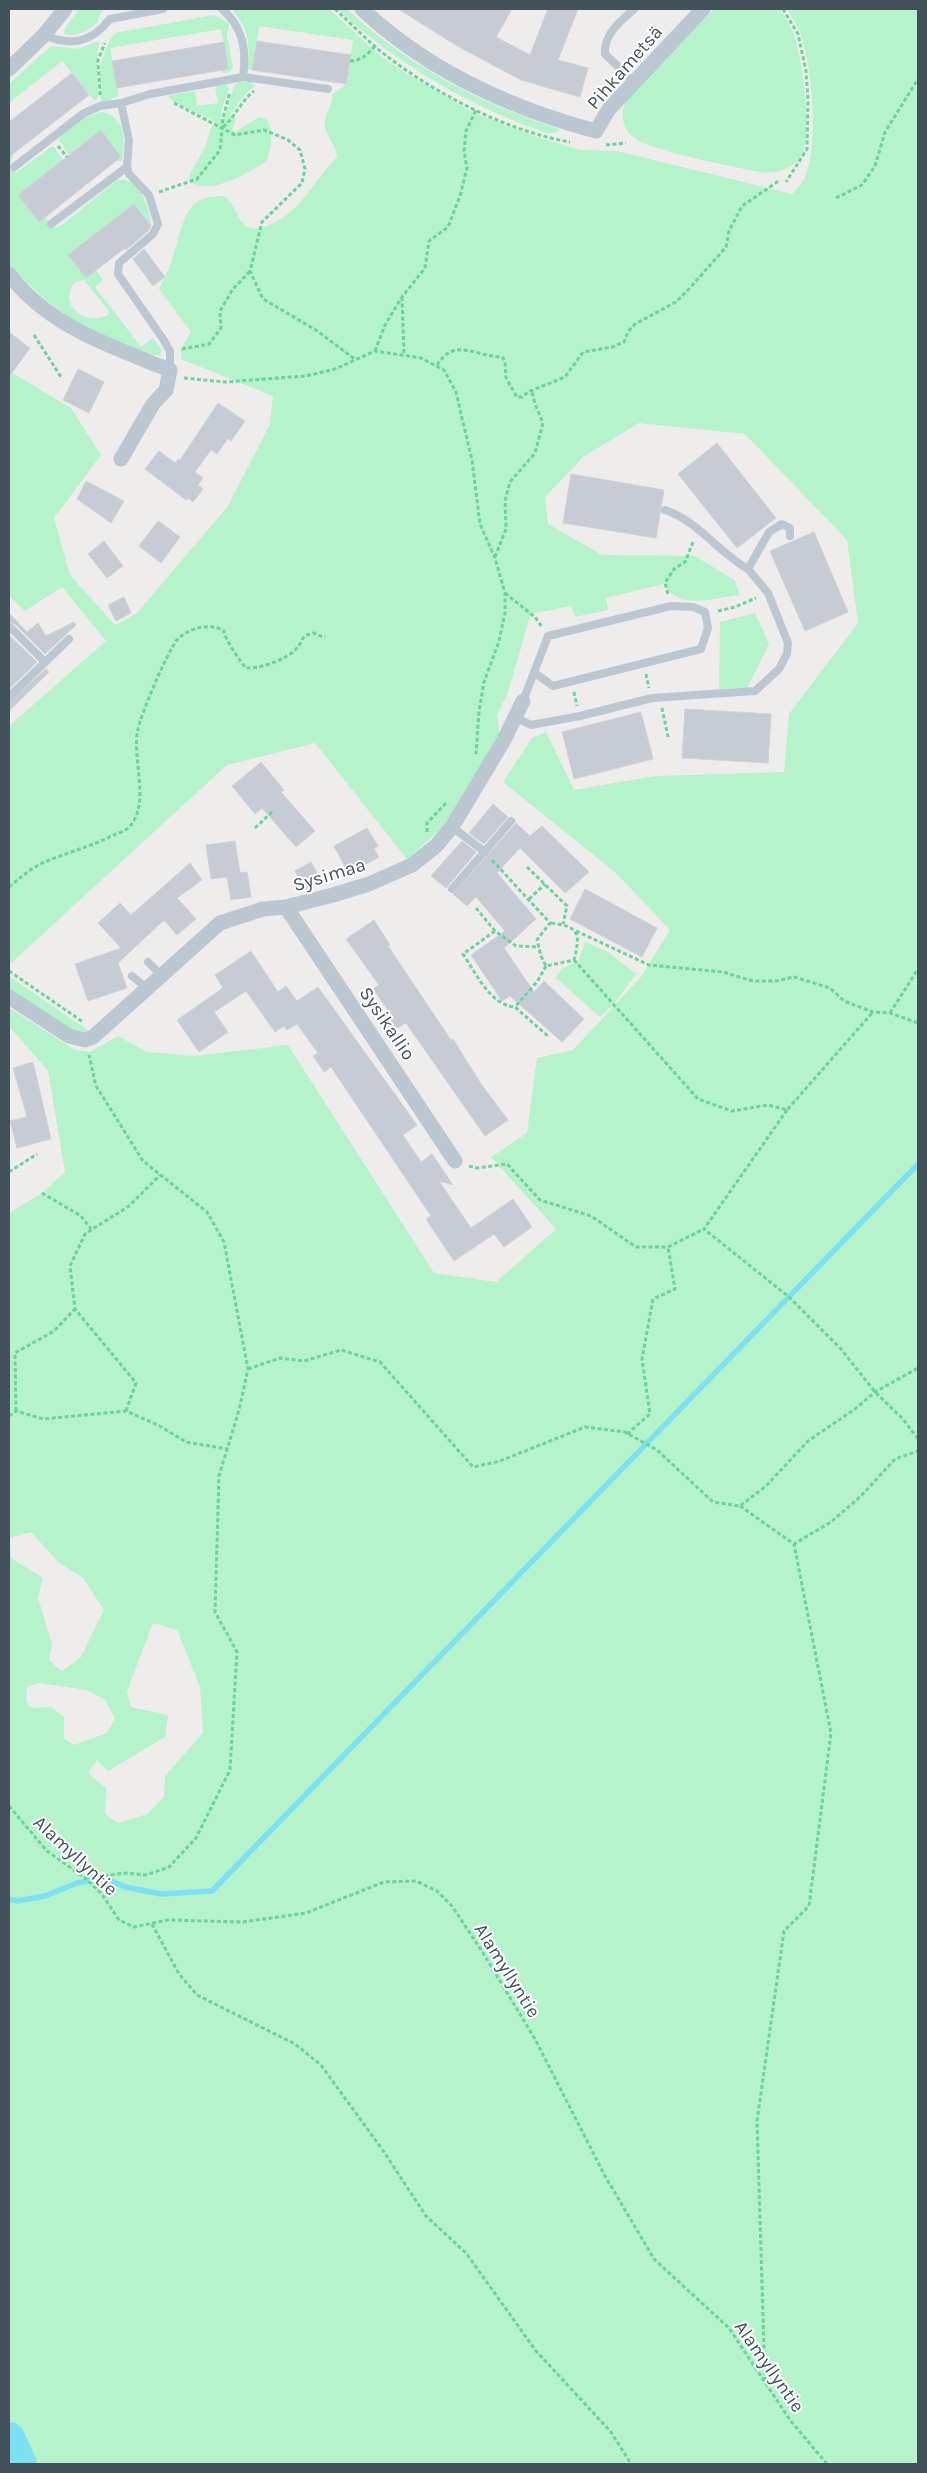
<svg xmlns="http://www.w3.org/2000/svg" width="927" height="2473" font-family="Karla,sans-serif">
	<rect width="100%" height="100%" fill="#efecec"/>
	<!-- green -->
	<path fill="#b5f3ca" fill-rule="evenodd" d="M79,9H104L98,18V22C89,30 77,38 64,34L65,28Z
		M236,9H329L382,57L409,75L472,112L534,136L580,150L617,151L792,194C795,191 799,187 802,183C821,150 812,67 800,32C797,24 791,16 787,9H918V2464H9V1213L42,1193L65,1172L48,1071L9,1026V1008L75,1050L90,1052L118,1036L147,1052L192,1056L288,1045L434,1273L496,1282L556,1229L491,1157L527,1133L537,1058L573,1050L641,977L670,930L617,874L503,782L532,738L546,732L574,790L656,776L784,772L789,714L858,623L847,540L745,434L639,423L583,457L545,497L548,524L602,555L695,556L734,580L740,595C712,598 681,611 663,584L606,598L608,610L575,617L571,606L531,614L507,695L497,715L500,738L447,824L407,859L315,743L227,765L9,965V726L106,641L62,587L25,611L9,596V371L71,408L101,455L54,518L70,575L115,625L137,613L228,506L270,424L273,396L181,359V349L191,332L159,289C165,277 171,264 175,250C182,229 184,201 210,197C214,197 219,195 222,196C241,201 233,238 267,226C301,213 313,181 337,157C335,143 327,137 325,127C323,115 333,106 332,95L346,84L353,40L259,26L252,70L247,69C250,49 250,27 233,12ZM31,1532L58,1562L83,1578L104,1610L81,1657L62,1671L49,1660L52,1644L38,1598L43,1578L11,1558L10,1538ZM153,1623L177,1630L200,1687L203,1733L165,1776L164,1797L147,1814L118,1823L105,1814L106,1788L88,1773L97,1760L108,1771L165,1737L168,1715L131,1707L127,1691ZM39,1683L87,1690L105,1700L115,1718L107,1733L74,1745L64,1738V1717L51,1707L32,1708L26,1701L27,1687Z
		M337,9H347C408,66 481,104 559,129V131L550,134C470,107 400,66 337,9Z
		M714,9H780C784,16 790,24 793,32C802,56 813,131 802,154C794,170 775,174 759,172C736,167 646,150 633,137C620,126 620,108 629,96Z
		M214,15L229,23L227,36L233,67L230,72L223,73L221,70L228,68L221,29L110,48L119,95L106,102H101C97,76 100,54 115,33Z
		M99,41L97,61L98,98L95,101L62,61L9,103V84L51,46L78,49Z
		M239,82H251L255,85L242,98L230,116L234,115L236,119L232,130L235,132L259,117L266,119C274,130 272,148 267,161C249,172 211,196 190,182L189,176L206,145L210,130L215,122C205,116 172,103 168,96L195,91L197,106L218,103L215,87L226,84L229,89L221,112L222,119L225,117L234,86Z
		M101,112C125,115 126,141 122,161H116L121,157L101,130L69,155L59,140C64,125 87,116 101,112Z
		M9,146L14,153L9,168L12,171L17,172L51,147H54L63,160L18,195L38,222L45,217L54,228L62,225L117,180C141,176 149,208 152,227L134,204L68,255L86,278L96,270L103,280L95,287L141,347L153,338L161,349V356C96,342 54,312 9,264ZM84,280L109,311L108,315C87,326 56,306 75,282Z
		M755,613L769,644L747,688L719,689L720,622Z
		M585,942L608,952L636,974L613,1005L600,1017L556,978L562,968L578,962Z
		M9,976L89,1031C69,1037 26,1001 9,989Z"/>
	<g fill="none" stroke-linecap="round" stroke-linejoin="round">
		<!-- stream -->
		<path stroke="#7de1f4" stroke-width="5.5" d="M9,1899L17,1901L45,1896L77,1883L105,1878L125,1887L161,1894L212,1891L918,1164"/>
		<!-- river -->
		<path stroke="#7de1f4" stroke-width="32" d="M9,2438L21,2464"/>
	</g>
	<!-- building -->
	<path fill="#c7cbd3" stroke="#cfd3d9" d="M398,9H512L496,37L530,55L548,9H578L558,60L588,68L580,97L521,80L459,47Z
		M257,41L351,55L346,84L252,70Z
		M224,42L228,69L117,88L112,61Z
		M72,73L89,95L9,157V122Z
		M101,130L121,157L39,222L18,195Z
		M134,204L151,226L149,230L126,250L125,248L86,278L68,255Z
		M144,249L165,277L153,286L133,259Z
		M9,332L30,348L9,377Z
		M78,369L104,382L89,413L63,400Z
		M218,403L245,421L231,441L228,438L217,454L211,450L195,472L203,478L198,485L203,489L193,502L188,498L186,500L145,469L159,451L175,463L178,459L180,460Z
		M717,443L776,518L737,548L678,474Z
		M571,474L664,490L656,538L563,523Z
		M86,481L124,501L111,523L77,499Z
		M158,521L180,537L161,563L139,546Z
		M814,532L848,612L805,631L770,551Z
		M104,541L123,566L107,578L88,554Z
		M124,597L131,613L116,621L108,605Z
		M9,613L27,632L38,623L46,636L74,622L76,625L45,654L15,624L9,623Z
		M10,636L37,662L9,689V636Z
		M46,669L49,672L9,711V702Z
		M685,709L771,714L768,763L682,758Z
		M641,712L653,759L574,779L562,732Z
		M261,762L284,790L281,792L315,831L296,847L262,808L255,814L232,786Z
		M493,804L508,817L484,844L469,833Z
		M516,823L530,836L542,826L589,872L565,893L520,848L497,873L536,919L504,948L534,992L544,981L584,1019L562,1042L510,996L502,1001L471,955L505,931L476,897L467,906L453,894Z
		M367,828L378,846L374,849L379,857L349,874L334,846Z
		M235,841L240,873L247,872L251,897L231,900L227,877L211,879L206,845Z
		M462,841L476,852L446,888L431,876Z
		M311,862L322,882L306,891L295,871Z
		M190,863L202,880L177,898L196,919L177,935L164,920L118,963L127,988L88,1001L75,964L121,948L98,923L120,903L131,915Z
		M585,889L657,928L642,957L570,919Z
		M374,920L390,945L388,946L451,1040L453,1039L481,1084L508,1120L485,1136L406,1023L392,1031L381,1014L388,1010L373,989L379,985L346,939Z
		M251,951L278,992L286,986L297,1001L318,987L417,1125L403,1135L421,1162L432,1154L453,1185L439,1181L471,1228L513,1199L532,1227L504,1247L494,1234L454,1261L426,1219L431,1216L331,1067L324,1072L313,1056L318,1053L297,1024L287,1030L284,1026L275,1032L246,991L214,1012L228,1032L199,1052L177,1020L223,988L215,975Z
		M33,1062L51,1139L17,1148L10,1121L27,1117L13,1068Z"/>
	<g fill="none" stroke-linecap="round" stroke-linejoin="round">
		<!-- path -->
		<path stroke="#6ad49a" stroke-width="3" stroke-dasharray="4 2.5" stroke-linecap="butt" d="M335,9C349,22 364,37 379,50C430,91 505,131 570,142
			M783,9L798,34L806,71L808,100L807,149L786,182
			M350,61C361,61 368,54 375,46
			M100,95L98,60L105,43
			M174,103L235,135L264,130L288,140L300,150L305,169L302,183L262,222L250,271L263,299L316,330L356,360
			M223,127C235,117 241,101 254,91
			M606,145L626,143
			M58,146L67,157
			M159,192L197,179L220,150L223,118L230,92
			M836,198L862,185L875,166L885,132L918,79
			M402,297L404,354
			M34,335L61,377
			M182,349L209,344L221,328L220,311L233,289L250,271
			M375,351L385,325L402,297L425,268L429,241L448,227L460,196L467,168L464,151L466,131L476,110
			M437,365C455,337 474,356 502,357L505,361L506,378L517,397H522L528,392L565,377L583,352L613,347L624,342L628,332L635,324L676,302L689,289L726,247L729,231L742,206L780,180
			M184,378L225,382L306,376L335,369L375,351L421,358L444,370L456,392L461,414L472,460L480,524L495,558L505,593V613L499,641L484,682L479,711L476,754
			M495,557L506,529L505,501L510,482L535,453L543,423L535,404L532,392
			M505,593L535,617L542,627
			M668,594L665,583L674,569L685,562L693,542
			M718,611L735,607L756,598
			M646,674L649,688
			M574,692L577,706
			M662,708L668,737
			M255,828L273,811
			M427,832V823L446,803
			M492,860L550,923L537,940L541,956L546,966L574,960C581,933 579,926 550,923
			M527,867L567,906L563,924
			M9,887C21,877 32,867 47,861C69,852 92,846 114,835C118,833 125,831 128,828C152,806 131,757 138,729C142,711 166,656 176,641C187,628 210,622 224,631C223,636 241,663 246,668C260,669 288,659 297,648C301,644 301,639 306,635L314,633L325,638
			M529,899L545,884
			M476,908L495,931L516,946L539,947
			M495,931L463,954C476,973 490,1005 515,1007
			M576,931L649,965L723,972L753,981H776L794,977L830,988L844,1001L857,1006L873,1012L890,1013L918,1023
			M574,960L698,1099L732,1111L768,1105L787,1110L873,1012
			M546,966L537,982L515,1007L549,1037
			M9,971L83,1022
			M890,1013L918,969
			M787,1110L704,1229L789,1297L841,1349L875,1392L903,1419L918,1439
			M469,1166L477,1168L507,1164L540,1200L591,1216L636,1247H668L704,1229
			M9,1172L37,1154
			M42,1193L81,1216L91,1229
			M248,1369L280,1358L304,1361L341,1350L380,1362L473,1467L500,1461L585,1427L625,1432L657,1450L713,1502L740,1506L766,1486L808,1441L855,1409L875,1392L918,1368
			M16,1411L15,1353L54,1331L75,1309
			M126,1411L136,1383L75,1309L70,1266L85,1234L129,1206L160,1175
			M9,1416L16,1411L43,1419L126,1411L158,1425L186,1442L228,1449
			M627,1434L650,1414L642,1359L653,1299L675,1289L668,1247
			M740,1506L794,1544L831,1522L860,1497L895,1459L918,1451
			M9,1806L47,1851L85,1878L101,1893L119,1920L134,1927L168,1920L243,1922L306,1913L384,1882L416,1881L437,1891L452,1906L483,1953L535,2039L605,2176L654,2259L729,2328L790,2420L827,2464
			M85,1878L126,1873L146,1875L169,1867L196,1838L230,1770L237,1652L215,1612L219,1476L239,1410L248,1369L224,1242L207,1212L143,1161L96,1086L89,1055
			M152,1924L179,1974L197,1995L295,2044L321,2065L384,2152L426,2216L466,2253L536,2351L611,2432L631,2464
			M765,2381L757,2121L784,1931L809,1906L831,1733L794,1544"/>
		<!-- lane -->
		<path stroke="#bbc8d1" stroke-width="8" d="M44,35C72,47 92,42 110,19L163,9
			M243,77L328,89
			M634,82L605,54C604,33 620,22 634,9
			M14,167L84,113L100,106L121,103
			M51,224L127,167
			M170,370V351L163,339L118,274L119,263L153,234L158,224L149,195L129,174L127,167L129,140L121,103L150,94L243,77C247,50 243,27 222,9
			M665,510C698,521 718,552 748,569
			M9,630L11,628L45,662
			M9,697L69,639
			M523,701L548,636L671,606L693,607L705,612L708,628L701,649L553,686L535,673
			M515,717L531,725L580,716L652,698L755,691L779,669L787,654L788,643L768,593L748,569L769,532L782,524L790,528V536
			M452,827L485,852
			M452,889L511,821
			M148,962L162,976
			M132,976L148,989"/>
		<!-- street -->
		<path stroke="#bbc8d1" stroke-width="15" d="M362,9C428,71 510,108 596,131L609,109L703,9
			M9,69L44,35L65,9
			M9,274C48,326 112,347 170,370L166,390L153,404L121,459
			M286,907L455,1161
			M9,997L69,1036L85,1040L93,1037L220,923L263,909L286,907L333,895L369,884L412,865L436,846L452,827L504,740L523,701"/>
	</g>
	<g text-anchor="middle" stroke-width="4" stroke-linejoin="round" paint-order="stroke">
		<!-- street labels -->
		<g font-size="19" fill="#43515b" stroke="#fff">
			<text transform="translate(624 67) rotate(-49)" y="7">Pihkametsä</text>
			<text transform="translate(329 874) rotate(-17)" y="7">Sysimaa</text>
			<text transform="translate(388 1023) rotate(56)" y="7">Sysikallio</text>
			<text transform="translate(76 1855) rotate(43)" y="7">Alamyllyntie</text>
			<text transform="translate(508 1970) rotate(58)" y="7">Alamyllyntie</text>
			<text transform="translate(770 2366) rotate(55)" y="7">Alamyllyntie</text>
		</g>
	</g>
	<!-- border -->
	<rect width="927" height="2473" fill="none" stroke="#43515b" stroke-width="20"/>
</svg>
